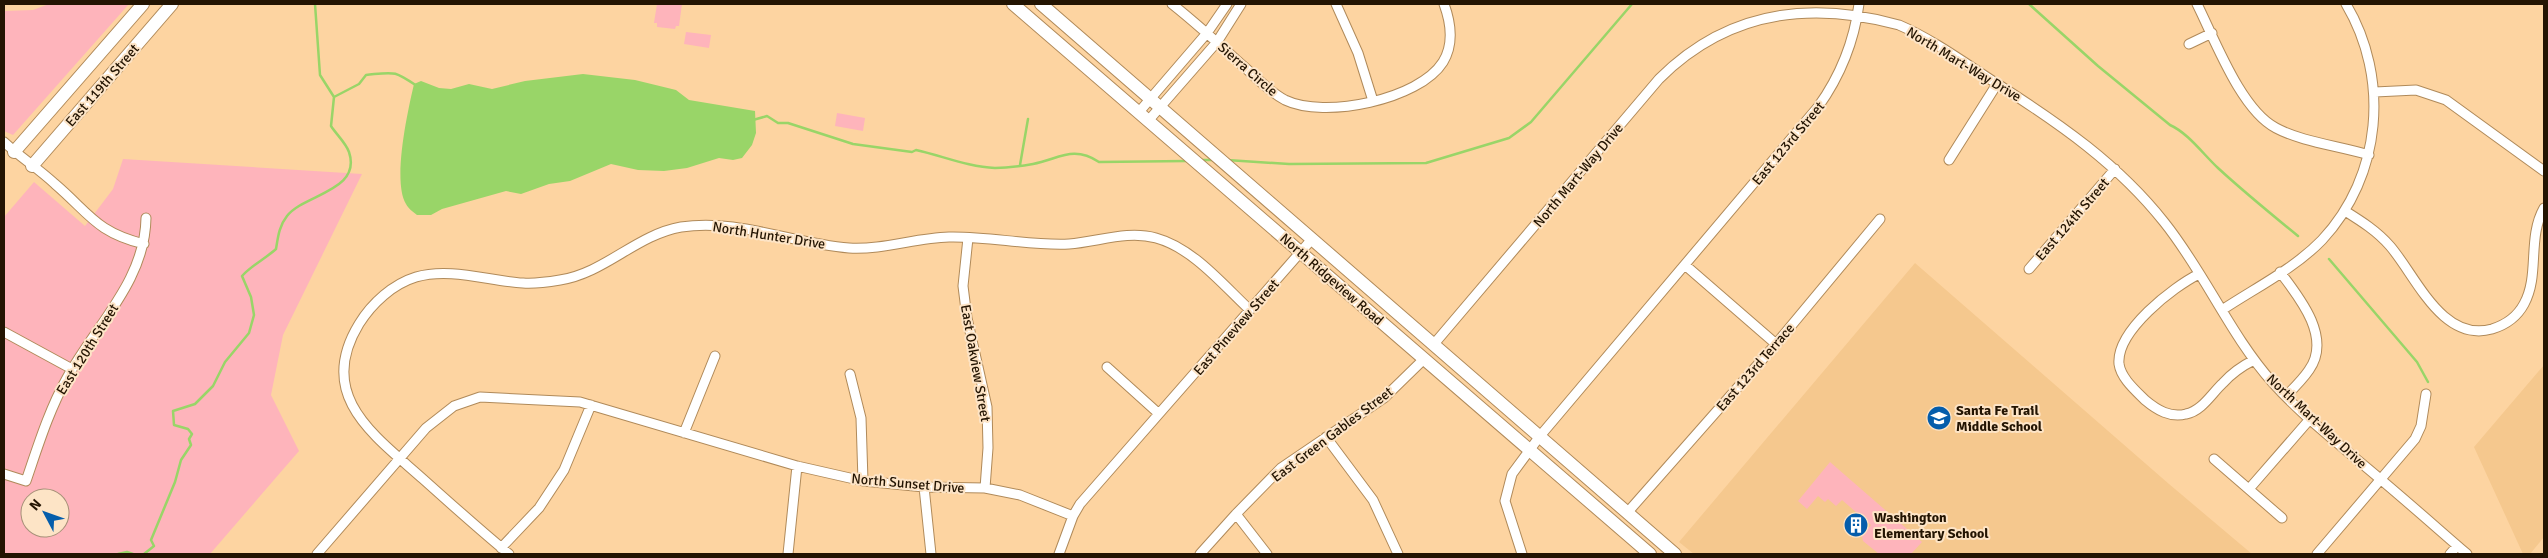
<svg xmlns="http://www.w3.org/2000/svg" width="2548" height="558" font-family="Signika,sans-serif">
	<rect width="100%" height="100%" fill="#fdd4a1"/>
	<!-- built -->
	<path fill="#f5c88e" d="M1915,263L2169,484L2252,554H1694L1679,542Z
		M2544,365V537L2530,554H2523L2474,447Z"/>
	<!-- green -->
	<path fill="#feb4bb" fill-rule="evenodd" d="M49,4H129L13,135L4,131V11L33,10Z
		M657,4H682L679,26H676L675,29L657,27V23H654Z
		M686,32L711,35L709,48L684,44Z
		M837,113L865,118L863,131L835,126Z
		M123,159L362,174L283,335L271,395L299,451L210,554H4V217L34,182L85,226L113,189ZM30,498H60V528H30Z
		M1830,462L1922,542L1911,554H1879L1863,541L1862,536L1871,525L1842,500L1836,506L1828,499L1825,502L1818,496L1807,509L1798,501Z"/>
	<!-- water -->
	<path fill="#99d568" d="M583,74L635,80L676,90L689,100L755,111L756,133L752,145L742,158L733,160L719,158L687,168L664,171L638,170L611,164L570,181L549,184L521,194L506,191L442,209L431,215H417C413,212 408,208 406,204C392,181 408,110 414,84L421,81L439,88L451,89L469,84L492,89L525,81Z"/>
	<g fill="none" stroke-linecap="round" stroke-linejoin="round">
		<!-- stream -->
		<path stroke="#99d568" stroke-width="2.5" d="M2029,4L2098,66L2170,125C2188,133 2203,154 2218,168C2244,192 2271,214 2298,236
			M334,97L359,84L366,75C395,72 393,70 417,86
			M753,120L767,116L778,123H788L853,144L912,152L916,150C943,156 968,167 995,168C1007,168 1022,166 1033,164C1059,159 1073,145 1099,162L1187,161
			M1202,160H1214
			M1227,160L1289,164L1426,163L1509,138L1531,122L1632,4
			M1020,165L1028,119
			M2329,259L2417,362L2428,382
			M118,554L127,552L133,554
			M144,554L154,546L151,540L175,482L181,460L191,445L189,439L192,434L188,429L174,425L173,411L195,404L213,386L225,362L249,333L254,315L251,297L242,276C252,265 265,259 276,249C278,237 279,226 287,216C304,194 362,191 349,152C346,143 336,134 331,126L334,97L320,75L315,4"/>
		<defs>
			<path id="minor" d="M1172,4C1196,23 1218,43 1241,64C1255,76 1268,91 1285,100C1324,119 1419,100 1443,62C1454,44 1451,23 1444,4
				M1336,4L1358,53L1373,101
				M2197,4C2215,40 2241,110 2276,128C2302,142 2340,146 2369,155
				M2189,44L2212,33
				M2375,92L2416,90L2446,100L2544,171
				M1139,112L1207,33L1227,4
				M1148,121L1217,42L1241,4
				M4,142C20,157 39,169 55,184C90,214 96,232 144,244
				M1949,160L1997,84
				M2345,211C2361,221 2377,231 2390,246C2416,276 2442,343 2492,329C2505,325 2517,317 2524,304C2540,275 2527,238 2544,208
				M968,238L963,286L967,318L987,407L988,448L985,488
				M1685,265L1776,344
				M2029,269L2115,169
				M2280,272C2300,298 2332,338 2309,370C2303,379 2294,388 2286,396
				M2199,274C2173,287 2116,331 2119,364C2121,378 2135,390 2145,400C2157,410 2170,418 2186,414C2202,411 2212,393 2223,383C2232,373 2242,366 2254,360
				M2222,310C2255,288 2294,269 2322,240C2382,176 2390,78 2346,4
				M4,332L72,369
				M1434,344L1659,79C1726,12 1809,0 1899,25C1934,40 1966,64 1999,85C2060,124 2118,164 2164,222C2205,273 2230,335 2273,383C2298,411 2327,434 2355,458C2393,489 2430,522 2467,554
				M1107,367L1158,413
				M850,374L861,418L863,481
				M684,433L715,356
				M1326,437L1373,500L1398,554
				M2214,459L2282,518
				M4,474L26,481C38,446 49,410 67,378C96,325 145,281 146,218
				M924,487L931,554
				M2249,489L2310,419
				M1627,513L1776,344L1880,219
				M1236,514L1267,554
				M501,548L539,508L564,470L591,405
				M317,554L426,428L454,406L480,397L580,402L797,466L863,481L924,487L985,488L1020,495L1073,516
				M509,554C480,530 452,505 423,479C375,436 315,396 359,324C372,303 393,284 416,277C450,267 489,281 523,283C535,284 548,282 560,280C605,273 636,235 681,227C738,218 792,244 849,248C883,250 915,238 949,237C989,236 1029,246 1069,244C1098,242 1127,230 1156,238C1193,248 1223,285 1250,310
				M788,554L797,466
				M1059,554L1073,516L1080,504L1312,239
				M1200,554L1236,514L1281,468L1384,398L1424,359
				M1522,554L1505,501L1512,474L1540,436L1818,107C1841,75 1854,42 1859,4
				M2317,554L2415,439L2421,426L2426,394
				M2450,554L2457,546"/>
			<path id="secondary" d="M1013,4L1650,554
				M1041,4L1675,554
				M14,152L143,4
				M32,166L172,4"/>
		</defs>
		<!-- minor casing -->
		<use href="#minor" stroke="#b08a5a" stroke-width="11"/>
		<!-- secondary casing -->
		<use href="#secondary" stroke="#b08a5a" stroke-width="14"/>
		<!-- minor -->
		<use href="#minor" stroke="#fff" stroke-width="9"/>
		<!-- secondary -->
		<use href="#secondary" stroke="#fff" stroke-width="12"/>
	</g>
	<!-- icons -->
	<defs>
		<symbol id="school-disc" viewBox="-11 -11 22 22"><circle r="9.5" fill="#055dab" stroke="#fde4c6"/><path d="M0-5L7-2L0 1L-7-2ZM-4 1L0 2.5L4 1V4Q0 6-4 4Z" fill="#fff"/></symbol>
		<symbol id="building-disc" viewBox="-11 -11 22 22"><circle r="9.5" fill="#055dab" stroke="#fde4c6"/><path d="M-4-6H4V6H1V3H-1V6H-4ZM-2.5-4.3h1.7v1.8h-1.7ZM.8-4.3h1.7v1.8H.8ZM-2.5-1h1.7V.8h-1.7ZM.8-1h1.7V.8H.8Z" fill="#fff"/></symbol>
	</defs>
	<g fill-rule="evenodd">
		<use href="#school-disc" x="1925" y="404" width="28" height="28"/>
		<use href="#building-disc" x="1842" y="511" width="28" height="28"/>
	</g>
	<g text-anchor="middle" stroke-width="4" stroke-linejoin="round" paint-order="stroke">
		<!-- street labels -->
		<g font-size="14" fill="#231402" stroke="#fde4c6">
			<text transform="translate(1964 64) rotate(31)" y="5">North Mart-Way Drive</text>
			<text transform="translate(1248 69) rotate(41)" y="5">Sierra Circle</text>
			<text transform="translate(102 85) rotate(-49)" y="5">East 119th Street</text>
			<text transform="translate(1788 143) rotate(-50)" y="5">East 123rd Street</text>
			<text transform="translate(1578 175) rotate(-50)" y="5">North Mart-Way Drive</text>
			<text transform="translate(2072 219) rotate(-49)" y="5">East 124th Street</text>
			<text transform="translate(769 235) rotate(9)" y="5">North Hunter Drive</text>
			<text transform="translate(1332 279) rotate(41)" y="5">North Ridgeview Road</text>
			<text transform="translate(1236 327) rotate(-49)" y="5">East Pineview Street</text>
			<text transform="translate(87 349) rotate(-58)" y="5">East 120th Street</text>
			<text transform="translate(976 363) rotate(80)" y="5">East Oakview Street</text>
			<text transform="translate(1755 367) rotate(-49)" y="5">East 123rd Terrace</text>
			<text transform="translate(2317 421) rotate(43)" y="5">North Mart-Way Drive</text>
			<text transform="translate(1332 434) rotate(-37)" y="5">East Green Gables Street</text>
			<text transform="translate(908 483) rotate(5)" y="5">North Sunset Drive</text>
		</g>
		<!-- poi labels -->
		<g font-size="14" font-weight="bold" fill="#231402" stroke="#fde4c6" text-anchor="start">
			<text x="1956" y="415">Santa Fe Trail<tspan x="1956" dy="16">Middle School</tspan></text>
			<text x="1874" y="522">Washington<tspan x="1874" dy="16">Elementary School</tspan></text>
		</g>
	</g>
	<!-- border -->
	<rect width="2548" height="558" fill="none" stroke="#231402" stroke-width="10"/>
	<!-- north arrow -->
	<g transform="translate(45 513) rotate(311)"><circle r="24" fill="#fde4c6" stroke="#a69178"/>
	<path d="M0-4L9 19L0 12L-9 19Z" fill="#055dab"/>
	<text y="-8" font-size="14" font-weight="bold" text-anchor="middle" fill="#231402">N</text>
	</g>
</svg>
